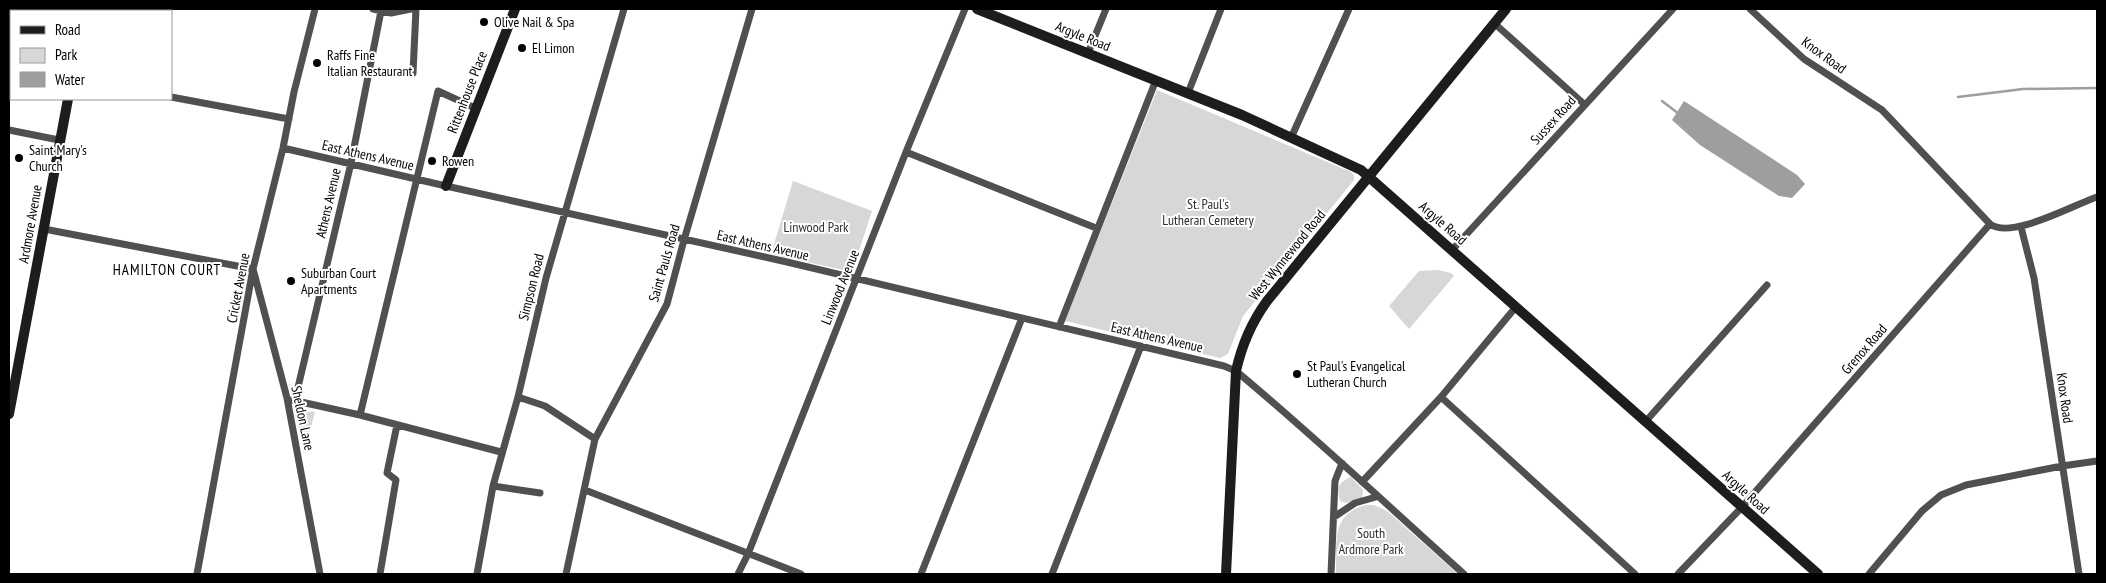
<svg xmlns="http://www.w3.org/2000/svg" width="2106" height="583" font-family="'PT Sans Narrow',sans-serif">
	<rect width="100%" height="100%" fill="#fff"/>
	<!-- green -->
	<path fill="#d7d7d7" d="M1157,90L1351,172L1354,175V180L1243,316L1228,354L1220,358L1065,321Z
		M793,181L872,211L852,272L771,254Z
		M1438,270L1451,273L1454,276L1409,329L1389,306L1419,271Z
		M294,410L315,412L304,454Z
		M1351,477L1363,490L1362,498L1346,503L1340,501C1337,488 1338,482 1351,477Z
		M1366,505H1374L1387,511L1458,574H1336C1337,544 1330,514 1366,505Z"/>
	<!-- water -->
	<path fill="#9e9e9e" d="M1684,101L1797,175L1805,184L1792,198L1779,196L1700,145L1672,120Z"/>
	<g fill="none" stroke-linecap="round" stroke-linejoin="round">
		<!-- stream -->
		<path stroke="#9e9e9e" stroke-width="2.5" d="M1958,97L2023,89L2097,88
			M1662,101L1679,114"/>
		<!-- street -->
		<path stroke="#505050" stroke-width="7" d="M373,9L391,13L411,9
			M1750,9L1804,59L1882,110L1990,224
			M1494,23L1584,104
			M1088,53L1106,9
			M413,73L416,9
			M1188,93L1221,9
			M171,97L289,119
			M9,130L59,140
			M1291,138L1349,9
			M283,148L446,186L787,262L1224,366L1236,371C1314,436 1388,506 1464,574
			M906,152L1096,228
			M2021,227L2034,278L2079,574
			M44,229L253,269L287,398L320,574
			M1453,249L1673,9
			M1059,327L1156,80
			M518,397L545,406L595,439
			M1441,397L1635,574
			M292,400L360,415L501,452
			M295,400L351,163L381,11
			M360,415L438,91L475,108
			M1646,421L1767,285
			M1362,482L1441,397L1515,308
			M493,486L540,493
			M585,490L801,574
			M1334,517L1355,503L1376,497
			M197,574L253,269L283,148L294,92L315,9
			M380,574L396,480L387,473L397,425
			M477,574L493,486L518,397L546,278L624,9
			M566,574L595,439L667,304L684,240L752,9
			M738,574L748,554L906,152L965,9
			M921,574L1022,318
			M1052,574L1141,346
			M1331,574L1335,481L1342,463
			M1678,574L1742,507L1990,224C2011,240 2073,205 2097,197
			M1869,574L1922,511L1941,495L1966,485L2062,466L2097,461"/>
		<!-- secondary -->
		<path stroke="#1d1d1d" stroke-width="10" d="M80,9V11
			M977,9L1242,115L1361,170L1818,574
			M446,186L515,9
			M9,414L68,99
			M1226,574L1236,371C1242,344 1251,323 1267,301L1506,9"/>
	</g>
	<!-- markers -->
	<g fill="#000" stroke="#fff" stroke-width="2">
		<circle cx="484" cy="22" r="5"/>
		<circle cx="522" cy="48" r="5"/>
		<circle cx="317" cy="63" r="5"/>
		<circle cx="19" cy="158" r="5"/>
		<circle cx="432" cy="161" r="5"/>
		<circle cx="291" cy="281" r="5"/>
		<circle cx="1297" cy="374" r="5"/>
	</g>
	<g text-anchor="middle" stroke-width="4" stroke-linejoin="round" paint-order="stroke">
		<!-- poi labels -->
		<g font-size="14" fill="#000" stroke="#fff" text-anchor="start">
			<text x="494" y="27">Olive Nail &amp; Spa</text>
			<text x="532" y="53">El Limon</text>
			<text x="327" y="60">Raffs Fine<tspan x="327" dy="16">Italian Restaurant</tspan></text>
			<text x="29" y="155">Saint Mary's<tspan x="29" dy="16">Church</tspan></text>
			<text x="442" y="166">Rowen</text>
			<text x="301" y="278">Suburban Court<tspan x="301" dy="16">Apartments</tspan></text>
			<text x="1307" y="371">St Paul's Evangelical<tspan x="1307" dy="16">Lutheran Church</tspan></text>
		</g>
		<!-- street labels -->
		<g font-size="14" fill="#000" stroke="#fff">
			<text transform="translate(1083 36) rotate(22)" y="5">Argyle Road</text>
			<text transform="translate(1824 55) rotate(36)" y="5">Knox Road</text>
			<text transform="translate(467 92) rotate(-69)" y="5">Rittenhouse Place</text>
			<text transform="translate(1553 120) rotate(-48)" y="5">Sussex Road</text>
			<text transform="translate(368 155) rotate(13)" y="5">East Athens Avenue</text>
			<text transform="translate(328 203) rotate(-77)" y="5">Athens Avenue</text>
			<text transform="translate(1443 223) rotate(41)" y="5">Argyle Road</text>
			<text transform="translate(30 224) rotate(-80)" y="5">Ardmore Avenue</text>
			<text transform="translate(763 245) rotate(13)" y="5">East Athens Avenue</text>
			<text transform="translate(1287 255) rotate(-51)" y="5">West Wynnewood Road</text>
			<text transform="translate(664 263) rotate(-74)" y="5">Saint Pauls Road</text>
			<text transform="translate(531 287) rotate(-76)" y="5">Simpson Road</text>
			<text transform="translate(840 287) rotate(-68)" y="5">Linwood Avenue</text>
			<text transform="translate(238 288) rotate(-79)" y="5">Cricket Avenue</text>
			<text transform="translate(1157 337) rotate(13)" y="5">East Athens Avenue</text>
			<text transform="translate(1864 349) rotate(-49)" y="5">Grenox Road</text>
			<text transform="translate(2065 398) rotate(82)" y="5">Knox Road</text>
			<text transform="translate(303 418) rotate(78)" y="5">Sheldon Lane</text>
			<text transform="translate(1746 492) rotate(42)" y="5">Argyle Road</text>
		</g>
		<!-- park labels -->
		<g font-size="14" fill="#2e2e2e" stroke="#fff">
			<text x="1208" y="209">St. Paul's<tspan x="1208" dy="16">Lutheran Cemetery</tspan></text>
			<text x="816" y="232">Linwood Park</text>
			<text x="1371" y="538">South<tspan x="1371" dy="16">Ardmore Park</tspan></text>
		</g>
		<!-- neighbourhood labels -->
		<g font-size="15" letter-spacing="1" fill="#000" stroke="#fff">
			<text x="167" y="275">HAMILTON COURT</text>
		</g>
	</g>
	<!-- border -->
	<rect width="2106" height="583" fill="none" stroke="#000000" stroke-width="20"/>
	<!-- legend -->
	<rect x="10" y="10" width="162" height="90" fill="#ffffff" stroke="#999999"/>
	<rect x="20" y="26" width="25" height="8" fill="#1d1d1d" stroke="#999999"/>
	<text x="55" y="35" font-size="15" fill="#000000">Road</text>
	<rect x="20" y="48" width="25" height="15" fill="#d7d7d7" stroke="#999999"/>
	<text x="55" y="60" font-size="15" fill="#000000">Park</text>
	<rect x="20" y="72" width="25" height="15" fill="#9e9e9e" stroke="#999999"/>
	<text x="55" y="85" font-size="15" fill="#000000">Water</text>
</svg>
